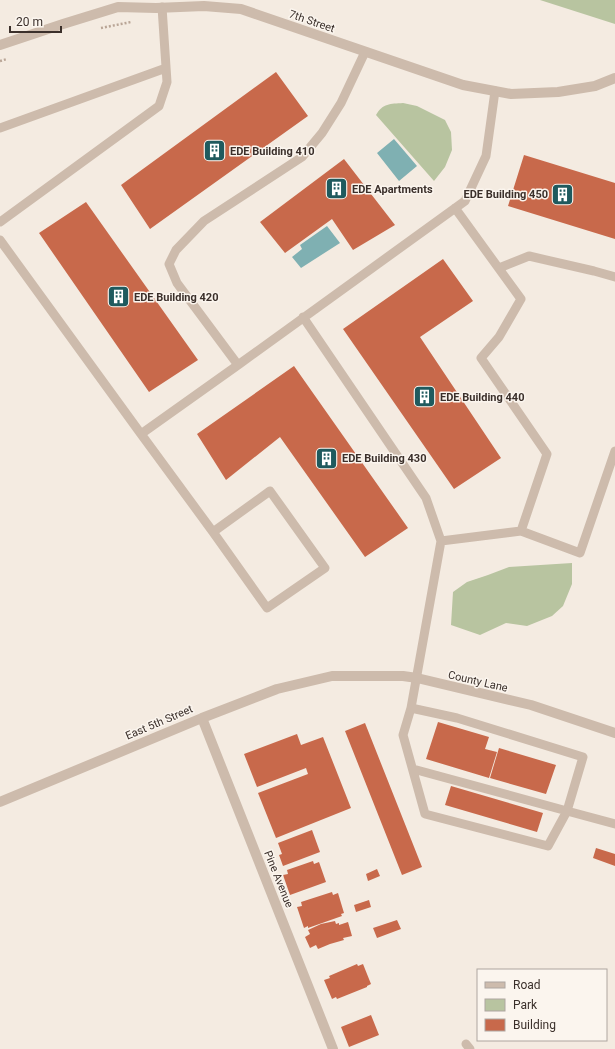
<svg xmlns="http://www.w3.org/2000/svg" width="615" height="1049" font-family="Roboto,sans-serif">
	<rect width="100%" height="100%" fill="#f4ebe1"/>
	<!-- green -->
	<path fill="#b8c4a0" d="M540,0H615V24Z
		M403,103L417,106L445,120L451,132L452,150L445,167L434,181L376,115C383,103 390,104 403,103Z
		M572,563V584L563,606L552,616L527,626L506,623L480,635L451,625L453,592L467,582L488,575L509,567Z"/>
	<!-- water -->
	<path fill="#7fb0b2" d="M394,139L417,166L399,181L377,153Z
		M327,226L340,243L301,268L292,257L302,249L300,245Z"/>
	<!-- building -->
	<path fill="#c8694b" d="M276,72L308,116L150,229L121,185Z
		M524,155L615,183V239L508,206Z
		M344,159L395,225L353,250L332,219L285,253L260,222Z
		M86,202L198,360L149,392L39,233Z
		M443,259L473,301L420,337L501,458L454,489L343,329Z
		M294,366L408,528L365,557L280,437L226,480L197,434Z
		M438,722L489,737L485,749L497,752L489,778L426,759Z
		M365,723L422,867L402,875L345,731Z
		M297,734L301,745L323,737L351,808L276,838L258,793L308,774L306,768L257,787L244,754Z
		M499,748L556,765L546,794L490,778Z
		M451,786L543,813L537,832L445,805Z
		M312,830L320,852L283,866L279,855L282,854L278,843Z
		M596,848L615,854V866L593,858Z
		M313,861L314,864L319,862L326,882L290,895L283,875L288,874L287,870Z
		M377,869L380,876L368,881L366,874Z
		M332,892L333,895L338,893L344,913L341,914L342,916L308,928V926L304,928L297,907L302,906L301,902Z
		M369,900L371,907L356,912L354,905Z
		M397,920L401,929L377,938L373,928Z
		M335,921L336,924L339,923V925L348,922L352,936L343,938L344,940L330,944L318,949L316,945L310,948L305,937L310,934L308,930L321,924Z
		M357,964L358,966L363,964L371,984L367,986V987L337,999L336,997L332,999L324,980L330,978L329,976Z
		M371,1015L379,1035L349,1047L341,1027Z"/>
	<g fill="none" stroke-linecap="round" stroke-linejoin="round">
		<!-- path -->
		<path stroke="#b9a596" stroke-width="2.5" stroke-dasharray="2 2" stroke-linecap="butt" d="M101,28L131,22
			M0,61L7,59"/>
		<!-- lane -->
		<path stroke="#cdbbac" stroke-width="9" d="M365,52L341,103L322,133L302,157L204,221L176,250L169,264L177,283L238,365L465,201L486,156L495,91
			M0,128L166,68
			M455,208L521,299L499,337L481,358L547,454L521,531
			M0,222L159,106L167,82L162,7
			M0,240L141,434L238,365
			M499,268L529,256L594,271L615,277
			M303,317L426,498L441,541
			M141,434L213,532L267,608L325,568L270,491L213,532
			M411,708L457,718L583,757L567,811L615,824
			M413,769L567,811L548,846L425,814L403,735L411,708L441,541L521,531L580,553L615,451
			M466,1044L470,1049"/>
		<!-- street -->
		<path stroke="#cdbbac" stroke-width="10" d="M0,45L63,24L118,7L156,8L204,6L241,9L463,85L511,94L558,92L595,86L615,78
			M202,718L333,1049
			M0,802L202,718L277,689L332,676H403L417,678L531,705L615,733"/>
	</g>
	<!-- icons -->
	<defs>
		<symbol id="building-square" viewBox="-11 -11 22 22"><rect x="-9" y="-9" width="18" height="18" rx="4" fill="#1f5a5e" stroke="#fbf5ee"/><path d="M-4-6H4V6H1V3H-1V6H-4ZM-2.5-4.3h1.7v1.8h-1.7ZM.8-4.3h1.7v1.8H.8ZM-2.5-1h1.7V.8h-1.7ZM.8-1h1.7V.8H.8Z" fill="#fff"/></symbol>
	</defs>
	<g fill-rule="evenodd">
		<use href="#building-square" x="202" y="138" width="25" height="25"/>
		<use href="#building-square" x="324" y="176" width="25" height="25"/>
		<use href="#building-square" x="550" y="182" width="25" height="25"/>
		<use href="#building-square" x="106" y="284" width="25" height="25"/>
		<use href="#building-square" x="412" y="384" width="25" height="25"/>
		<use href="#building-square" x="314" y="446" width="25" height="25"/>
	</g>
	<g text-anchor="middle" stroke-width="3" stroke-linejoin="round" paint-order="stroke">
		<!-- street labels -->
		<g font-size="11" fill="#3b302b" stroke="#fbf5ee">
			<text transform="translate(312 21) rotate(19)" y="4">7th Street</text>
			<text transform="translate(478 681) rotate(13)" y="4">County Lane</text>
			<text transform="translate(159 722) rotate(-23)" y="4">East 5th Street</text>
			<text transform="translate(279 879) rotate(68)" y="4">Pine Avenue</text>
		</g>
		<!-- poi labels -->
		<g font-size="11" font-weight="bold" fill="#3b302b" stroke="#fbf5ee" text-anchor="start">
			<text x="230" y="155">EDE Building 410</text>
			<text x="352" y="193">EDE Apartments</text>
			<text x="548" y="198" text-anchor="end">EDE Building 450</text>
			<text x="134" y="301">EDE Building 420</text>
			<text x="440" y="401">EDE Building 440</text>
			<text x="342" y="462">EDE Building 430</text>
		</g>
	</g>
	<!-- legend -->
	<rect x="477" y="969" width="130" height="72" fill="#fbf5ee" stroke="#aea6a0"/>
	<rect x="485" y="982" width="20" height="6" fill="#cdbbac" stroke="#aea6a0"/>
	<text x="513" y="989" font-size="12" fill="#3b302b">Road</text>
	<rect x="485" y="999" width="20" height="12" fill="#b8c4a0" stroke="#aea6a0"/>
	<text x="513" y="1009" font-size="12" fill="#3b302b">Park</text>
	<rect x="485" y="1019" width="20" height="12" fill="#c8694b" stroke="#aea6a0"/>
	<text x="513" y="1029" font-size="12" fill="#3b302b">Building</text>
	<!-- scale -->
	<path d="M10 26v6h51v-6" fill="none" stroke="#3b302b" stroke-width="2"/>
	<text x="16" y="26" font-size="12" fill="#3b302b" stroke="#fbf5ee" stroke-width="3" paint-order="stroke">20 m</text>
</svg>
